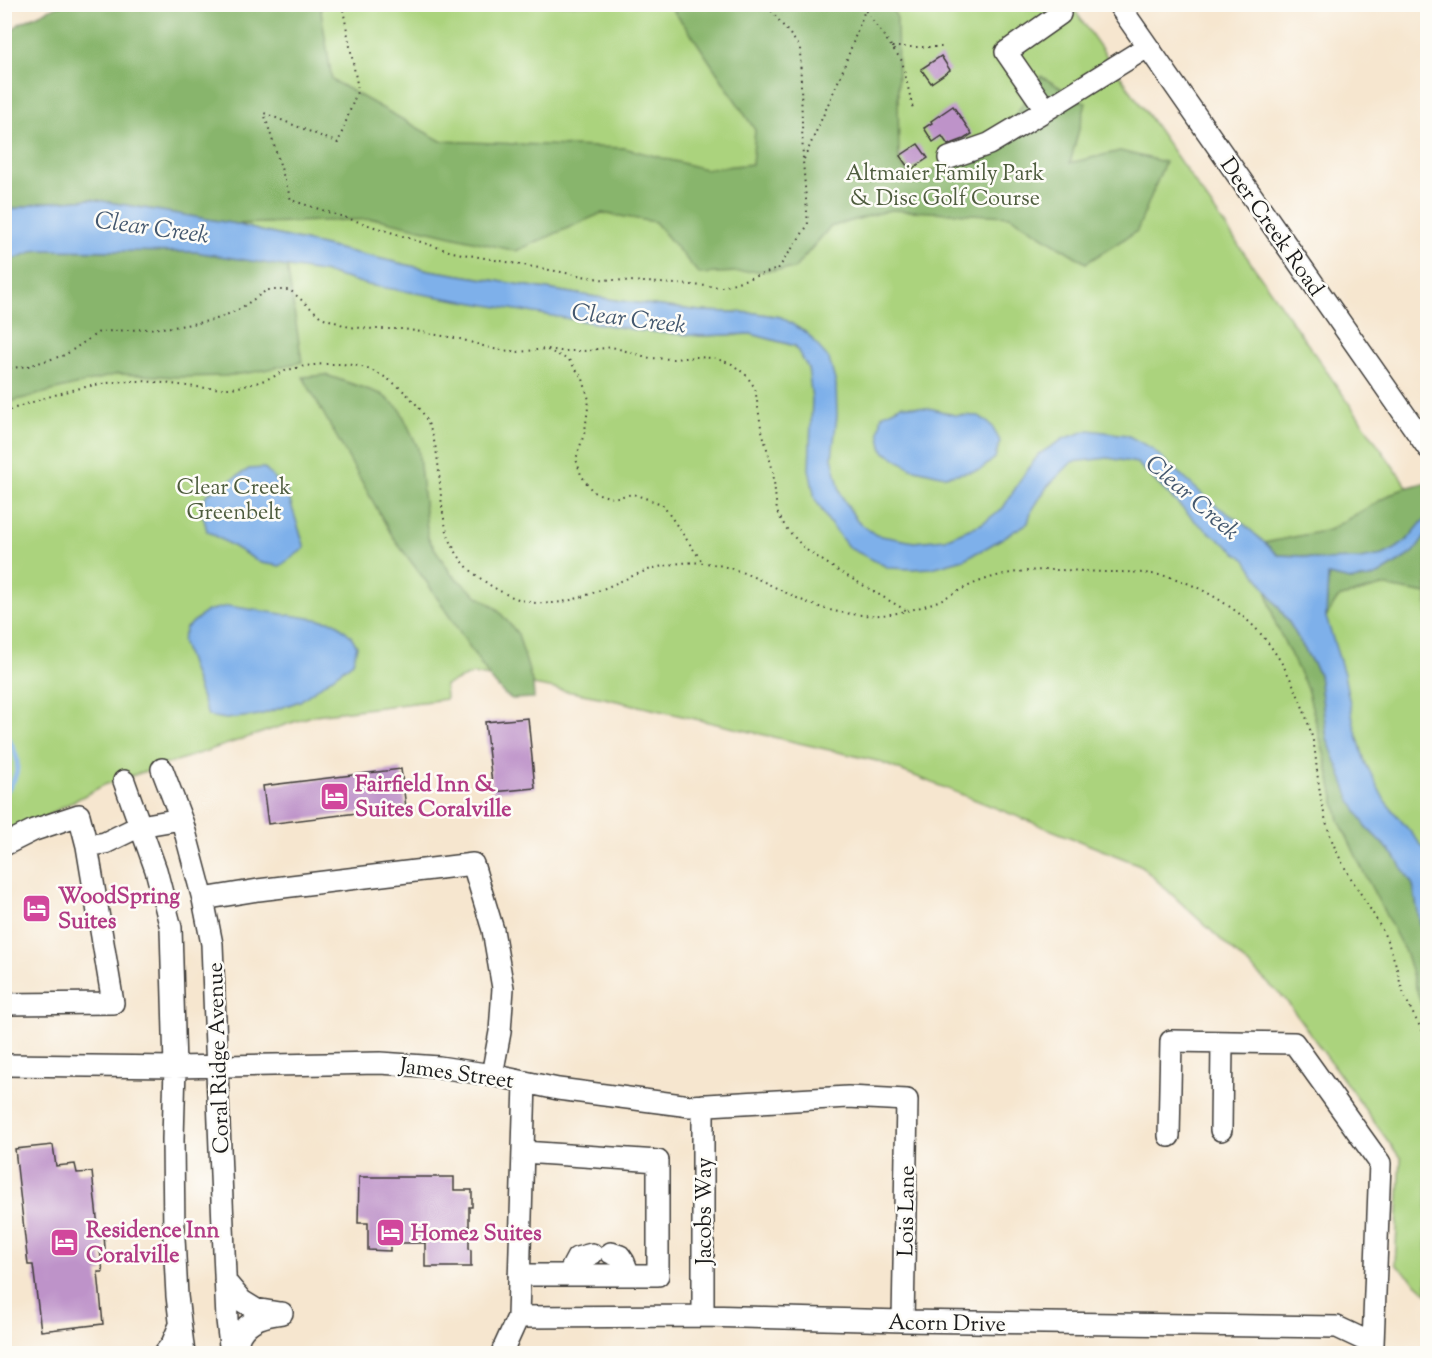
<svg xmlns="http://www.w3.org/2000/svg" width="1432" height="1358" font-family="'Sorts Mill Goudy',serif">
	<rect width="100%" height="100%" fill="#fdfcf7"/>
	<filter id="ink" filterUnits="userSpaceOnUse"><feTurbulence type="fractalNoise" baseFrequency=".0167" numOctaves="2"/><feDisplacementMap in="SourceGraphic" scale="12" xChannelSelector="R" yChannelSelector="G"/><feConvolveMatrix kernelMatrix="1 2 1 2 8 2 1 2 1" color-interpolation-filters="sRGB"/></filter>
	<filter id="wash" filterUnits="userSpaceOnUse"><feTurbulence type="fractalNoise" baseFrequency=".008" numOctaves="4" result="noise"/><feDisplacementMap in="SourceGraphic" scale="24" xChannelSelector="R" yChannelSelector="G"/><feGaussianBlur stdDeviation="1.35" result="paint"/><feColorMatrix in="noise" values="0 0 0 0 0 0 0 0 0 0 0 0 0 0 0 0 0 1.4 0 .05"/><feComposite in="paint" operator="in"/></filter>
	<g filter="url(#wash)">
		<rect width="100%" height="100%" fill="#f6e6cf"/>
		<!-- green -->
		<path fill="#abd37d" stroke="#64784c" stroke-width="1.5" d="M79,5H1071L1427,515V1293L1395,1264L1401,1159L1285,999L1140,865L877,761L604,698L473,674L445,685L446,699L315,715L104,785L5,838V251L288,274L287,266L701,336L751,334L795,346L808,368L828,359L781,317L755,313L700,311L621,301L429,270L261,231L236,224L282,222Z"/>
		<!-- forest -->
		<path fill="#88b56c" stroke="#526844" stroke-width="1.5" d="M59,5H320L332,80L441,141L624,148L705,169L752,164L755,130L694,38L669,5H890L897,18L899,164L917,177L998,142L1041,76L1086,103L1070,163L1120,151L1165,162L1137,231L1086,263L1010,216L890,210L830,227L794,269L699,274L655,222L602,213L516,251L378,219L236,224L91,199L40,203L5,211L4,37L19,24Z
			M37,250L195,252L287,266L302,362L254,372L225,376L178,377L118,374L5,403V262Z
			M326,375L381,394L400,409L418,448L428,538L451,574L475,594L497,609L518,634L533,685L534,698L512,699L504,694L490,678L428,584L394,539L303,377Z
			M1427,482V519L1422,522L1408,539L1395,549L1383,555L1360,559L1319,560L1301,556L1278,555L1264,543L1329,530L1398,490Z
			M1426,534H1427V594L1382,586L1338,598L1326,617L1328,575L1351,580L1380,574L1414,552Z
			M1266,589L1290,624L1319,674L1327,738L1366,827L1394,855L1413,885L1427,961V1017L1420,1001L1406,954L1365,875L1339,820L1326,761L1307,688L1275,623Z"/>
		<!-- water -->
		<path fill="#7eb0ea" stroke="#4d6683" stroke-width="1.5" d="M91,199L236,224L261,231L429,270L621,301L700,311L755,313L781,317L807,333L829,359L836,384L837,416L832,457L841,495L857,521L876,535L914,542L945,539L981,524L1003,508L1023,476L1039,454L1063,439L1089,430L1127,435L1151,448L1211,502L1245,525L1278,555L1301,556L1319,560L1360,559L1383,555L1395,549L1408,539L1422,522L1427,519V534L1414,552L1380,574L1370,578L1351,580L1328,575L1326,617L1344,674L1354,724L1365,762L1385,801L1427,852V961L1413,885L1394,855L1366,827L1351,801L1327,738L1319,674L1290,624L1246,560L1196,522L1137,463L1108,458L1072,462L1047,487L1031,512L1028,523L986,548L964,559L932,568L911,569L889,568L849,548L829,522L815,499L809,469L812,399L808,368L795,346L751,334L701,336L642,331L368,285L327,273L195,252L37,250L5,262V211L40,203Z
			M902,405L933,409L954,415L979,416L991,425L1000,441L995,458L980,470L945,476L911,468L883,451L879,432L882,415Z
			M264,468L287,492L305,548L280,566L261,563L207,531L201,507L207,494L249,469Z
			M228,606L335,622L351,636L357,646L353,662L300,701L260,715L226,719L208,716L182,641L186,628L207,611Z"/>
		<g fill="none" stroke-linecap="round" stroke-linejoin="round">
			<!-- stream -->
			<path stroke="#7eb0ea" stroke-width="4.5" d="M4,733C20,753 23,774 4,794"/>
		</g>
		<g id="blocks">
			<!-- building -->
			<path fill="#be93c9" d="M941,56L950,70L931,83L921,69Z
				M953,106L972,134L964,139L948,145L942,136L933,142L924,128L932,123L931,121Z
				M918,144L928,158L910,170L900,156Z
				M528,718L535,788L493,792L485,722Z
				M401,769L406,807L268,824L263,786Z
				M53,1145L56,1166L75,1164L77,1173L92,1172L99,1236L104,1235L105,1249L100,1250L103,1272H98L103,1324L41,1331L33,1265H28L15,1149Z
				M359,1177H454V1190H472V1207H469V1249L471,1250V1267H425V1243H390V1251L368,1250V1223H358Z"/>
		</g>
	</g>
	<g filter="url(#ink)">
		<use href="#blocks" fill-opacity="0" stroke="#3d3a37" stroke-width="1.5"/>
		<g fill="none" stroke-linecap="round" stroke-linejoin="round">
			<defs>
				<path id="minor" d="M1118,4L1428,448
					M1046,110L1006,52L1060,14
					M949,158L989,144L1046,110L1147,47
					M162,769L183,824L203,899L212,944L224,1251L227,1320L231,1354
					M124,781L156,870L171,928L175,1067L173,1139L174,1238L177,1296L184,1354
					M4,845L34,830L79,815L87,846
					M203,899L258,890L473,864L493,930L503,988L500,1032L492,1075
					M4,1004L113,1003L87,846L105,843L140,826L181,819
					M4,1065L175,1067L380,1063L439,1067L492,1075L558,1089L690,1106L848,1097L907,1100L903,1321
					M1221,1130L1222,1042
					M611,1253L620,1256L624,1262L629,1275
					M519,1275H658V1161L523,1152
					M568,1275L577,1258L592,1254
					M225,1281L242,1301L255,1309L279,1313
					M703,1316V1105
					M518,1317L703,1316L903,1321L1337,1327L1373,1344L1380,1163L1294,1043L1171,1041L1169,1136
					M503,1350L518,1317L525,1082
					M164,1354L172,1344L180,1325
					M234,1354C236,1348 238,1340 240,1335C249,1319 266,1315 282,1313"/>
			</defs>
			<!-- minor casing -->
			<use href="#minor" stroke="#3d3a37" stroke-width="24"/>
			<!-- path -->
			<path stroke="#3d3a37" stroke-width="2" stroke-dasharray="1.5 4.5" stroke-linecap="butt" d="M342,4L358,89L338,143L264,113L291,200L452,252L599,279L722,287L778,269L808,225L803,161L800,47L766,4
				M892,47H943
				M804,159L841,75L865,10L902,61L913,109
				M548,349L560,351H584L612,347L650,358L673,359L696,357L714,358L732,364L746,375L755,388L761,427L773,471L777,512L786,528L805,549L837,570L907,611
				M4,369L28,366L65,355L99,332L174,327L214,320L238,310L267,290H290L321,317L349,327L374,329H404L460,339L493,349L519,352L545,349L569,360L583,379L589,400L585,431L576,459L581,475L593,492L612,498L633,494L662,504L703,563
				M4,412C43,398 92,381 134,381C166,381 197,390 229,388C245,387 260,382 275,376C280,373 286,370 292,369C310,364 340,362 358,366C374,370 388,378 400,388C409,396 419,406 425,417C454,472 421,538 484,581C499,592 518,601 536,603C578,607 616,580 654,568C663,566 673,564 682,563C730,558 766,585 808,603C826,610 844,614 863,615C888,617 915,610 938,601C952,595 966,586 981,581C1020,566 1062,570 1103,572C1125,572 1148,572 1170,577C1194,584 1217,597 1237,612C1276,640 1302,695 1313,741C1316,753 1316,766 1318,779C1321,801 1325,822 1333,843C1345,873 1365,898 1380,926C1386,937 1391,950 1395,962C1398,971 1399,980 1402,989C1409,1007 1418,1024 1428,1040"/>
			<!-- minor -->
			<use href="#minor" stroke="#fff" stroke-width="21"/>
		</g>
	</g>
	<!-- icons -->
	<defs>
		<symbol id="hotel-square" viewBox="-11 -11 22 22"><rect x="-9" y="-9" width="18" height="18" rx="4" fill="#d1479c" stroke="#fdfcf7"/><path d="M-6-4.5h1.5V1H6V5H4.5V3h-9V5H-6ZM-4 0a1.8 1.8 0 1 1 3.6 0ZM.5 0V-2.5h3Q6-2.5 6 0Z" fill="#fff"/></symbol>
	</defs>
	<g fill-rule="evenodd">
		<use href="#hotel-square" x="318" y="780" width="33" height="33"/>
		<use href="#hotel-square" x="20" y="892" width="33" height="33"/>
		<use href="#hotel-square" x="374" y="1216" width="33" height="33"/>
		<use href="#hotel-square" x="48" y="1226" width="33" height="33"/>
	</g>
	<g text-anchor="middle" stroke-width="5" stroke-linejoin="round" paint-order="stroke">
		<!-- park labels -->
		<g font-size="22" fill="#4e5c3e" stroke="#fdfcf7">
			<text x="945" y="180">Altmaier Family Park<tspan x="945" dy="25">&amp; Disc Golf Course</tspan></text>
			<text x="234" y="494">Clear Creek<tspan x="234" dy="25">Greenbelt</tspan></text>
		</g>
		<!-- street labels -->
		<g font-size="22" fill="#1c1c1c" stroke="#fdfcf7">
			<text transform="translate(1273 226) rotate(55)" y="8">Deer Creek Road</text>
			<text transform="translate(217 1058) rotate(-92)" y="8">Coral Ridge Avenue</text>
			<text transform="translate(457 1072) rotate(8)" y="8">James Street</text>
			<text transform="translate(703 1211) rotate(-90)" y="8">Jacobs Way</text>
			<text transform="translate(905 1211) rotate(-89)" y="8">Lois Lane</text>
			<text transform="translate(947 1322) rotate(1)" y="8">Acorn Drive</text>
		</g>
		<!-- hotel labels -->
		<g font-size="22" font-weight="bold" fill="#b23c85" stroke="#fdfcf7" text-anchor="start">
			<text x="355" y="791">Fairfield Inn &amp;<tspan x="355" dy="25">Suites Coralville</tspan></text>
			<text x="58" y="903">WoodSpring<tspan x="58" dy="25">Suites</tspan></text>
			<text x="86" y="1237">Residence Inn<tspan x="86" dy="25">Coralville</tspan></text>
			<text x="411" y="1240">Home2 Suites</text>
		</g>
		<!-- water labels -->
		<g font-size="24" font-style="italic" fill="#43576e" stroke="#fdfcf7">
			<text transform="translate(152 227) rotate(8)" y="8">Clear Creek</text>
			<text transform="translate(629 318) rotate(7)" y="8">Clear Creek</text>
			<text transform="translate(1193 497) rotate(41)" y="8">Clear Creek</text>
		</g>
	</g>
	<!-- margin -->
	<rect width="1432" height="1358" fill="none" stroke="#fdfcf7" stroke-width="24"/>
</svg>
